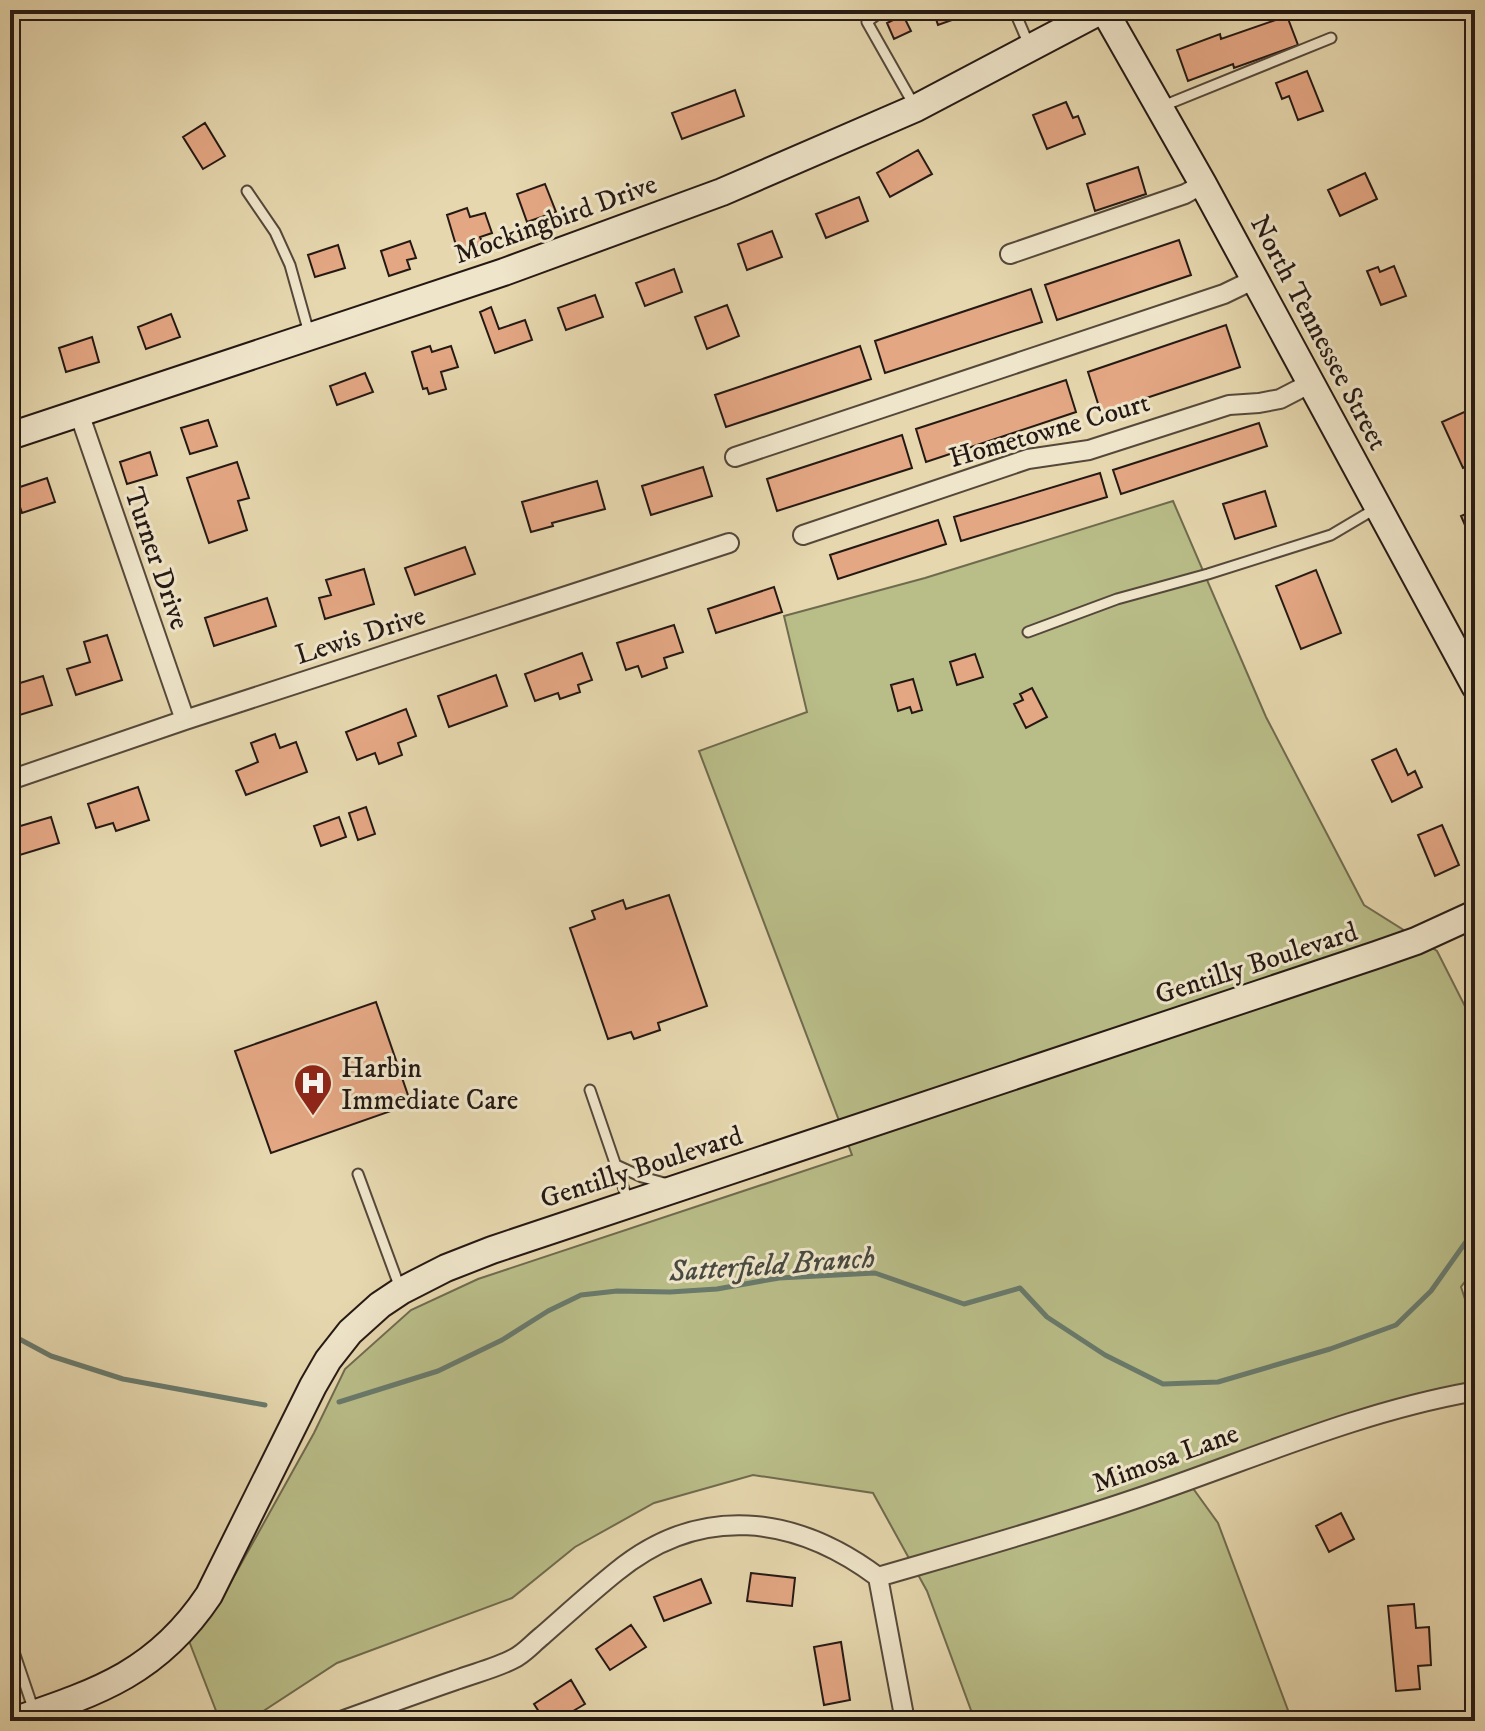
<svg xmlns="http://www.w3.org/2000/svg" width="1485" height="1731" font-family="'IM FELL DW Pica',serif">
	<rect width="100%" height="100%" fill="#e6d7ae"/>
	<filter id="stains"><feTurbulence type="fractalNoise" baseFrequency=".0025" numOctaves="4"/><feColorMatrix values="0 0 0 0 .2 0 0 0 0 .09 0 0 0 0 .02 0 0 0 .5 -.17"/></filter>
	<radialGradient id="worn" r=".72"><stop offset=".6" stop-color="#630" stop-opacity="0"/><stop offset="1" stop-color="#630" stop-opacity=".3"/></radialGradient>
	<!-- green -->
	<path fill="#b9bd88" stroke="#6f6b4e" stroke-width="2" d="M1173,501L1266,717L1364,905L1437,951L1475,1026V1268L1461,1287L1475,1329V1382L1187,1480L1218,1523L1292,1721H975L927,1591L873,1493L753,1475L654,1503L575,1547L512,1598L337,1663L248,1721H220L189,1641L222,1598L314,1433L345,1369L411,1310L478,1279L852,1155L699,751L807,712L784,616L925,578Z"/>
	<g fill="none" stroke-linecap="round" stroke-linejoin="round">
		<!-- stream -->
		<path stroke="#697a6c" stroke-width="5" d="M10,1334L51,1356L123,1379L265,1405
			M339,1402L438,1371L502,1340L548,1311L581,1295L617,1291L670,1292L717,1289L779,1278L875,1273L964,1304L1020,1288L1047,1317L1105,1355L1163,1384L1218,1382L1330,1349L1396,1325L1431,1291L1475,1229"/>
	</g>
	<!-- building -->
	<path fill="#e4a784" stroke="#251914" stroke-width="2" d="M933,10H980L938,25Z
		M903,15L911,31L894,39L887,23Z
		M1287,16L1298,45L1234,68L1233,64L1188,81L1177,50L1220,34L1221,39Z
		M1307,71L1323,111L1298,120L1289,96L1282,99L1276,83Z
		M735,90L744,116L682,139L672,113Z
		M1066,102L1073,118L1078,116L1085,134L1047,149L1033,115Z
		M205,123L225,156L203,169L183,137Z
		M918,150L932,174L890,197L877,173Z
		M1138,167L1146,194L1095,211L1087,184Z
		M1365,173L1377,199L1340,216L1328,190Z
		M545,184L556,212L527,222L517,194Z
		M859,197L868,221L826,238L816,214Z
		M467,208L470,217L485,213L492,233L480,237L483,244L458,252L447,215Z
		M772,231L782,257L747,270L738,244Z
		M1179,240L1191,275L1057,320L1045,285Z
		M410,241L416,258L407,260L410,269L389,276L381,251Z
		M338,245L345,268L315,277L308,255Z
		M1394,266L1406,296L1381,305L1367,271L1378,267L1380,272Z
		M674,269L682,292L645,306L636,283Z
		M1031,289L1042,322L885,373L875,341Z
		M595,295L603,317L566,330L558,308Z
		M727,305L739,336L707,349L695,317Z
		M491,307L499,329L525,320L532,340L495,353L480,312Z
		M171,314L180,337L146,349L138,327Z
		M1226,325L1240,367L1101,413L1088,372Z
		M92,337L99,362L66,372L59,348Z
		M430,346L432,352L451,346L458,367L441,372L446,389L429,394L427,388L423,389L412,352Z
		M860,346L871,379L726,427L715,395Z
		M365,373L373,392L337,405L330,386Z
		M1066,380L1076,412L926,462L916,429Z
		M1471,409L1475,418V463L1463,468L1442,422Z
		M208,420L217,446L190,454L181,428Z
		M1259,423L1267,446L1121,494L1113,470Z
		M902,435L912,468L777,511L767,479Z
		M150,452L157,475L127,484L120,462Z
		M237,462L249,498L238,501L247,530L209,543L187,478Z
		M703,467L712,496L651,515L642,486Z
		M1100,473L1107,497L961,541L954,517Z
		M47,478L55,502L22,513L14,489Z
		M597,481L605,509L552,523L553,526L531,532L522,502Z
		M1265,491L1276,526L1235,539L1223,504Z
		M1475,510V548L1461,516Z
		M938,520L946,544L838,579L830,555Z
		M465,547L475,574L415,595L405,568Z
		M364,569L374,604L325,619L319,598L331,595L326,580Z
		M1316,570L1341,633L1301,649L1276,586Z
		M774,587L782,612L716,633L708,609Z
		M267,598L276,626L214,646L205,618Z
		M674,625L683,652L664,658L667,668L642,677L638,666L626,670L617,643Z
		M107,635L122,680L76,695L67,669L90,662L84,642Z
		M582,653L592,680L578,685L580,692L560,699L558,693L535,701L525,674Z
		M975,654L983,677L957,685L950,662Z
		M496,675L507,706L449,727L438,696Z
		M43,676L52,705L10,718V686Z
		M913,679L922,710L912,713L910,707L898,711L891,685Z
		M1032,688L1047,717L1026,728L1014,704L1023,700L1020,694Z
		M406,709L416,736L398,743L402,755L379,764L375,753L357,760L346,732Z
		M275,734L280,748L296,742L307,772L246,795L236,771L258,762L251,743Z
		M1396,749L1408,775L1415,771L1422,787L1392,802L1372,760Z
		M138,787L149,820L116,831L113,823L96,828L88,804Z
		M366,807L375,834L358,840L349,813Z
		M51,817L59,843L10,858V829Z
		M339,817L346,837L321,846L314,826Z
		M1442,825L1459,865L1435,876L1418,835Z
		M669,895L707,1006L658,1023L660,1030L634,1039L631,1032L608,1039L570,928L595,919L592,911L623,900L626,909Z
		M376,1002L411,1104L271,1153L235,1051Z
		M1341,1513L1354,1539L1329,1552L1316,1526Z
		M751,1573L795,1578L792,1606L747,1601Z
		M701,1579L711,1603L664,1621L654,1597Z
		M1414,1604L1416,1628L1429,1627L1431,1665L1418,1666L1420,1689L1396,1691L1388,1606Z
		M631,1625L646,1647L610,1670L596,1649Z
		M841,1642L850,1700L824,1705L814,1647Z
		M571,1680L585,1704L556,1721H545L534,1704Z"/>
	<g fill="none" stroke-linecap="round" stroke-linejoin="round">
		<defs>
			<path id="lane" d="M883,10L867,22L914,105
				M1014,10L1029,45
				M669,11L672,10
				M1163,106L1331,38
				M247,191L275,232L290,265L309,333
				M1028,632L1117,599L1208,574L1331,535L1375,509
				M590,1090L628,1201
				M616,1165L642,1177L668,1184
				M358,1174L400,1288
				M10,1640L34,1711
				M75,1703L82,1721"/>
			<path id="street" d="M1010,254L1185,194L1203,184
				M79,413L185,720
				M735,457L1224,294L1255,279
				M803,535L1028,459L1089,450L1229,405L1259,403L1280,399L1311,383
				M10,780L185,720L729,543
				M878,1577C964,1552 1050,1528 1135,1499C1246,1462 1354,1413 1471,1392L1475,1388
				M341,1721C380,1707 418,1693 456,1680C475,1673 496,1668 513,1659C524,1654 533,1643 542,1636C566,1615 590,1593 616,1572C700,1503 795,1515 878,1577L905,1721"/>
			<path id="secondary" d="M1104,10L1203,184L1475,686
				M10,436L504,272L722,192L916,108L1102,10
				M13,1721C98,1692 157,1673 209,1595L313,1386L328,1360L350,1332L380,1305L401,1291L446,1268L492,1250L1376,955L1416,941L1475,914"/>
		</defs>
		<!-- lane casing -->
		<use href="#lane" stroke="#55483a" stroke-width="13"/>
		<!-- street casing -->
		<use href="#street" stroke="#55483a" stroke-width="22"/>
		<!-- secondary casing -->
		<use href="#secondary" stroke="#251914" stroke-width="30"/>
		<!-- lane -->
		<use href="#lane" stroke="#efe5ca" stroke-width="9"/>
		<!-- street -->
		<use href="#street" stroke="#efe5ca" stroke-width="18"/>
		<!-- secondary -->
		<use href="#secondary" stroke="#efe5ca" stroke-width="26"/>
	</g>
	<!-- icons -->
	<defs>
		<symbol id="hospital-pin" viewBox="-11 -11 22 30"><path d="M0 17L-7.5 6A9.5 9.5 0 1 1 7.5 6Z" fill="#8f2418" stroke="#efe5ca"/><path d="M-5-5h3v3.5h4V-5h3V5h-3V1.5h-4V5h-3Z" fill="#fff"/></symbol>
	</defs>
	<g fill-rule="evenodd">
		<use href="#hospital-pin" x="291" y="1061" width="44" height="60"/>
	</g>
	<g text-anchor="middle" stroke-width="6" stroke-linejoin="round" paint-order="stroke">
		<!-- street labels -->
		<g font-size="28" fill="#251914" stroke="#efe5ca">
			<text transform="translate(555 218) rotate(-20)" y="10">Mockingbird Drive</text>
			<text transform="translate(1320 332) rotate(62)" y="10">North Tennessee Street</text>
			<text transform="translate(1049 429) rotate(-16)" y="10">Hometowne Court</text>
			<text transform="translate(158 558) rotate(71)" y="10">Turner Drive</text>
			<text transform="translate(360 634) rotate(-18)" y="10">Lewis Drive</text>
			<text transform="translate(1256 962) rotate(-18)" y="10">Gentilly Boulevard</text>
			<text transform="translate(641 1166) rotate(-18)" y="10">Gentilly Boulevard</text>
			<text transform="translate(1165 1457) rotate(-20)" y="10">Mimosa Lane</text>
		</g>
		<!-- poi labels -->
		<g font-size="28" fill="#251914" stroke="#efe5ca" text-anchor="start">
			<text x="341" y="1077">Harbin<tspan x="341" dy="32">Immediate Care</tspan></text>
		</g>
		<!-- water labels -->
		<g font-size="30" font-style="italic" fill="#474940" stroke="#efe5ca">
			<text transform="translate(772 1264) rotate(-4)" y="10">Satterfield Branch</text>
		</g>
	</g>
	<!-- margin -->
	<rect width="1485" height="1731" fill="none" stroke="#e6d7ae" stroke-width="40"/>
	<rect x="12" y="12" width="1461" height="1707" fill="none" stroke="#251914" stroke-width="4"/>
	<rect x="20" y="20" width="1445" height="1691" fill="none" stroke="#251914" stroke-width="2"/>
	<rect width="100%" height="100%" filter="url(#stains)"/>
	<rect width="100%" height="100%" fill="url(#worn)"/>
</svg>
